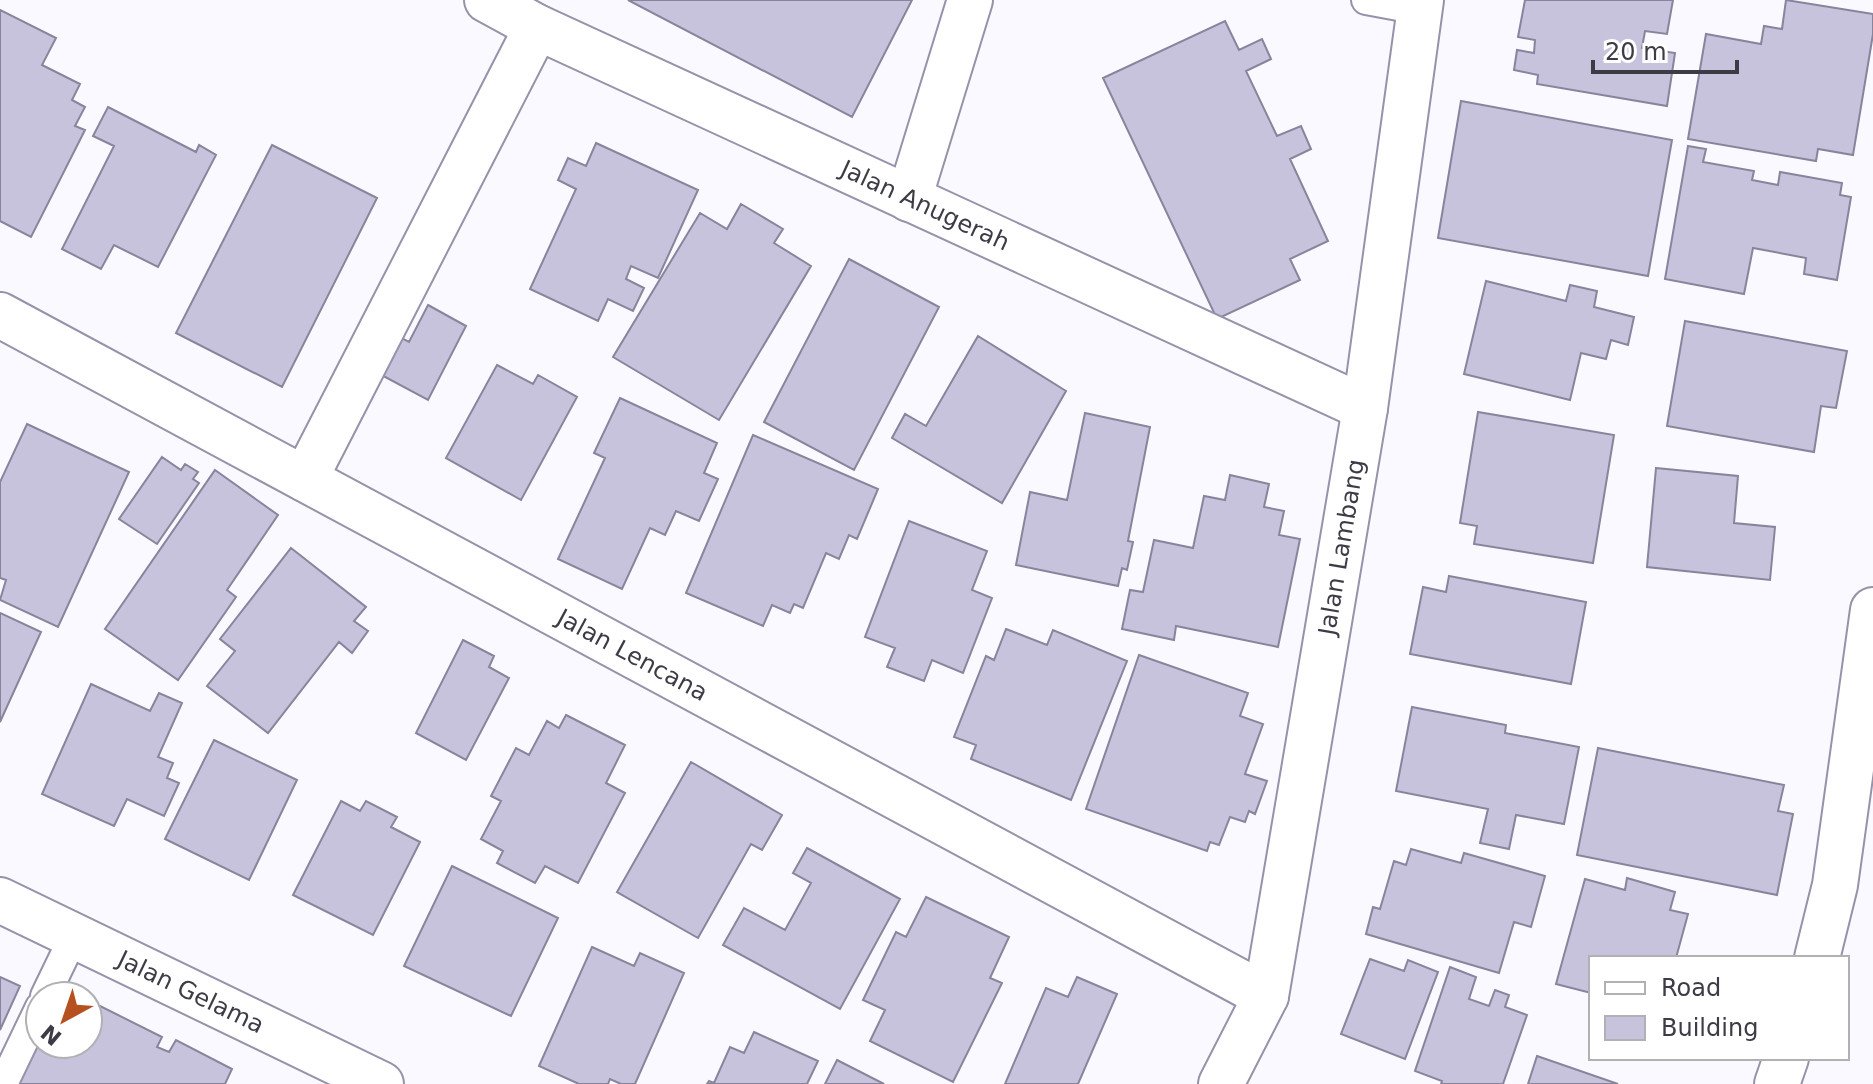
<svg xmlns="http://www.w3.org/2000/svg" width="1873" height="1084" font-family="'DejaVu Sans',sans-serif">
	<rect width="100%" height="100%" fill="#faf9ff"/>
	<!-- building -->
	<path fill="#c8c3dd" stroke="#88849c" stroke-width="2" d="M628,0H912L852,117Z
		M1525,0H1673L1667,34L1645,31L1642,48L1675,53L1667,106L1537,84L1538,75L1514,70L1517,50L1534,53L1535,40L1518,37Z
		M1786,0L1873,14V34L1853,155L1818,149L1816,161L1688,139L1706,34L1761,44L1764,26L1782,29Z
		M0,10L56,38L42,65L80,84L72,100L85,107L75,126L85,130L31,237L0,221Z
		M1225,21L1239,50L1262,39L1271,59L1246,71L1277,136L1301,126L1311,149L1290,159L1328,241L1290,259L1300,280L1217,319L1103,78Z
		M1461,101L1672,140L1648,276L1438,238Z
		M108,107L196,152L199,145L216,155L158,267L114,245L101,269L62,249L114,146L93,136Z
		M596,143L698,190L658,278L631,266L626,279L644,288L633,311L608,299L598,321L530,289L576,189L558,180L568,158L586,166Z
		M272,145L377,198L282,387L176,333Z
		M1688,146L1706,149L1703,162L1754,171L1752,180L1778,185L1780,172L1842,183L1840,195L1851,197L1837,280L1804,274L1806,258L1753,248L1744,294L1665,279Z
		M741,204L783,229L774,243L811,266L719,420L613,357L700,213L727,229Z
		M849,259L939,307L854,470L764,422Z
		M1486,281L1566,301L1570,285L1597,291L1594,307L1634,317L1628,345L1611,340L1606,359L1581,353L1570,400L1464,374Z
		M428,305L466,326L428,400L374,371L394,334L409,342Z
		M1685,321L1847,351L1836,408L1821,406L1814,452L1667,426Z
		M978,336L1066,391L1002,503L892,438L905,414L926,426Z
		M497,365L533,384L538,375L577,397L521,500L446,458Z
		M620,398L717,443L704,473L718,479L699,521L676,511L665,535L650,528L622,589L558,559L605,458L594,453Z
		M1478,412L1614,435L1593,563L1474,544L1477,526L1460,523Z
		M1085,413L1150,427L1128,541L1133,542L1127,570L1122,568L1118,586L1016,565L1030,492L1067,500Z
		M27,424L129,472L58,627L0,600L6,580L0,578V482Z
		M753,435L878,489L857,539L849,535L839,559L826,553L803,608L794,604L790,613L772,605L763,626L686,593Z
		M162,457L181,470L185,464L198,472L193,479L199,483L157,544L119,519Z
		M1656,468L1738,476L1734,523L1775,527L1770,580L1647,567Z
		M215,470L278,515L227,590L236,597L178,680L105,629Z
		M1230,475L1269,484L1264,507L1284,511L1279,535L1300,539L1278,647L1176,626L1174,640L1122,629L1130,590L1143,592L1154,540L1193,548L1204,496L1225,500Z
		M909,521L987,551L972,590L992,598L963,673L932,660L924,681L887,667L895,648L865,637Z
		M291,548L366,607L354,621L368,631L352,653L339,642L268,733L207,686L235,651L220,639Z
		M1449,576L1586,602L1571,684L1410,654L1423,587L1446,592Z
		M0,613L41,632L0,722Z
		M1006,629L1047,645L1053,630L1127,661L1071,800L971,759L976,745L954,737L986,656L994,660Z
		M463,640L494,656L489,667L509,678L466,760L416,733Z
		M1139,655L1248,693L1240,716L1263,724L1245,774L1267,781L1255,814L1249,811L1245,822L1230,817L1219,845L1210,842L1207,851L1086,809Z
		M91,684L150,711L159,693L182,703L158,757L173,763L167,778L179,783L164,816L127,799L114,826L42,794Z
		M1412,707L1506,725L1505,733L1579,747L1564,824L1516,815L1509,849L1480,843L1488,809L1396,791Z
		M566,715L625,745L606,783L625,793L578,883L545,866L535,883L497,863L503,851L481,839L501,801L491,796L516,748L529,755L547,721L559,728Z
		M214,740L297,780L249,880L165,839Z
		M1598,748L1784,785L1778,811L1793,814L1777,895L1577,855Z
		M691,762L782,815L762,850L751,844L698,938L617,892Z
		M341,801L360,811L366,801L397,817L391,827L420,842L373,935L293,895Z
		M807,848L900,899L840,1009L723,945L744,908L785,930L811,883L793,873Z
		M1411,849L1461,863L1464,853L1545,876L1531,927L1514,922L1499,973L1366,934L1373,907L1380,909L1394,861L1406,865Z
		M452,866L558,918L511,1016L404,966Z
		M1627,878L1675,892L1670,910L1688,914L1676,958H1591V993L1556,984L1585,879L1625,890Z
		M926,897L1009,937L990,978L1002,983L953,1082L870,1041L885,1010L863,1000L896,932L906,937Z
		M592,947L634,966L640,953L684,973L635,1084H621L610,1079L608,1084H579L539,1066Z
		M1370,959L1404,971L1408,960L1438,972L1405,1059L1341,1034Z
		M1450,967L1476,977L1469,999L1489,1006L1495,990L1509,995L1505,1007L1527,1015L1503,1084H1441L1442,1081L1415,1071Z
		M0,977L20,986L0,1030Z
		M1077,977L1117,994L1078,1084H1005L1046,988L1068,997Z
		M88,1000L162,1037L157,1047L169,1052L176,1040L232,1069L225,1084H19L40,1041L88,1044Z
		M754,1032L818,1061L807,1084H707L709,1081L714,1083L730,1047L744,1053Z
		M1537,1056L1618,1084H1528Z
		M837,1060L884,1084H825Z"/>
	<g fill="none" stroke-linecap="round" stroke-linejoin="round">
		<defs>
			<path id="lane" d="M1366,0L1420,10
				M45,996L74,936
				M3,1084L40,1007"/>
			<g id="street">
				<path id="s1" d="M487,0L537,27L1365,408"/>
				<path d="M909,199L970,0"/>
				<path id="s2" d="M0,315L1266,996"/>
				<path d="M305,479L537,27"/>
				<path id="s3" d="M0,900L381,1084"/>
				<path d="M1817,958L1835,885L1873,610"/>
				<path id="s4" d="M1221,1084L1266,996L1365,408L1421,0"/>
				<path d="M1777,1084L1786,1058"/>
			</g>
		</defs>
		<!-- lane casing -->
		<use href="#lane" stroke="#9692aa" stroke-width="32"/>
		<!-- street casing -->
		<use href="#street" stroke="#9692aa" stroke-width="48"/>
		<!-- lane -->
		<use href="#lane" stroke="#fff" stroke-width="28"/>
		<!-- street -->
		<use href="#street" stroke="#fff" stroke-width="44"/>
	</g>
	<g text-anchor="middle" stroke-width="6" stroke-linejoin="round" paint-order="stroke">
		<!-- street labels -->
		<g font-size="24" fill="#3d3b45" stroke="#fff">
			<text dy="8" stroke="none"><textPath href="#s1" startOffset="484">Jalan Anugerah</textPath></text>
			<text dy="8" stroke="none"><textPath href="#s4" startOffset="554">Jalan Lambang</textPath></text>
			<text dy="8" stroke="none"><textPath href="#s2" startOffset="718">Jalan Lencana</textPath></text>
			<text dy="8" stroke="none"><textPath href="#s3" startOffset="212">Jalan Gelama</textPath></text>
		</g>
	</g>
	<!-- legend -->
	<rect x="1589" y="956" width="260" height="104" fill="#ffffff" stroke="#b1b1b5" stroke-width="2"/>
	<rect x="1605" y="982" width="40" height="12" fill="#ffffff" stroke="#b1b1b5" stroke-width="2"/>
	<text x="1661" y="996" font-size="24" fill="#3d3b45">Road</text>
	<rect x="1605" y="1016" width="40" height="24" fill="#c8c3dd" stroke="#b1b1b5" stroke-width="2"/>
	<text x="1661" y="1036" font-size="24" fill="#3d3b45">Building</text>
	<!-- north arrow -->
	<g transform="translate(64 1020) rotate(220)"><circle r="38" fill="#ffffff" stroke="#b1b1b5" stroke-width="2"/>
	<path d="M0-6L14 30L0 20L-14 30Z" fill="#b55020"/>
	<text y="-12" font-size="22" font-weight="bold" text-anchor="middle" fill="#3d3b45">N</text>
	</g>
	<!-- scale -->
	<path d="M1593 60v12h144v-12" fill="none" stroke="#3d3b45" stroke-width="4"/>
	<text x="1605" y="60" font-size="24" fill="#3d3b45" stroke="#ffffff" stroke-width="6" paint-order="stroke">20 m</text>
</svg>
